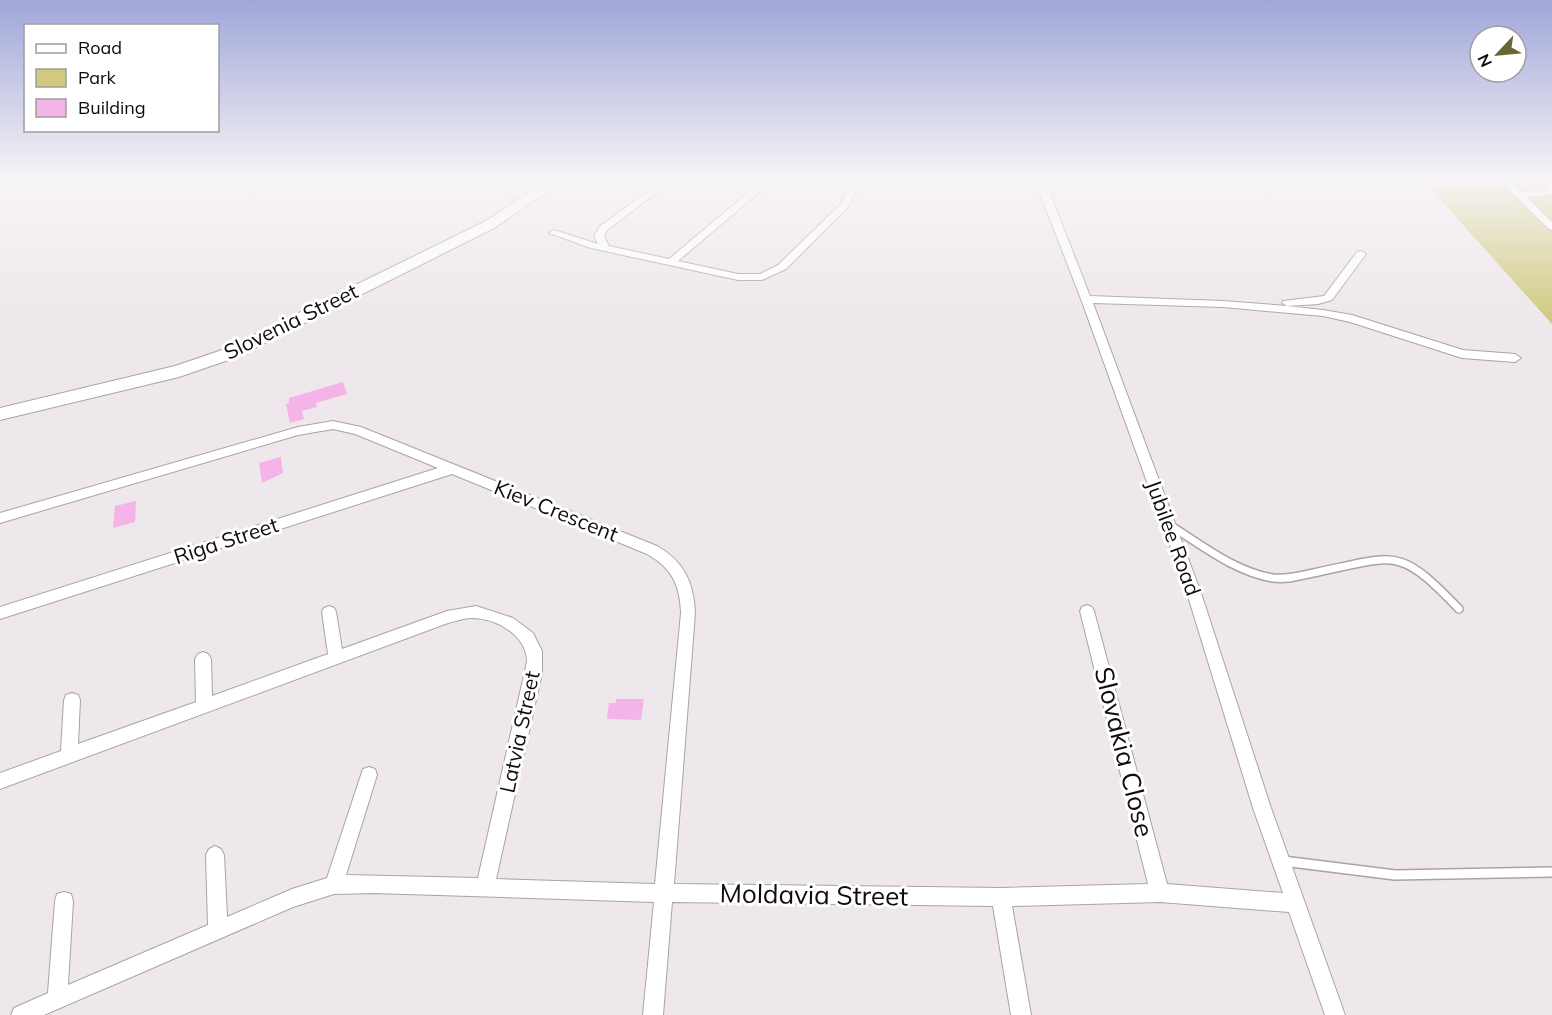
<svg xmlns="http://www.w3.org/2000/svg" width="1552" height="1015" font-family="Mulish,sans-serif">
	<rect width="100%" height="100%" fill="#eee7ec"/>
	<!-- green -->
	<path fill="#cfca7f" d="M1421,178H1552V324Z"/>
	<!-- building -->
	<path fill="#f5b4e7" d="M343,382L347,394L316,403L317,407L302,411L304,419L290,423L286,404L289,403V398Z
		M281,457L283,473L262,483L259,463Z
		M136,501L135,522L113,528L115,506Z
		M616,699H644L641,720L607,719L609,703H616Z"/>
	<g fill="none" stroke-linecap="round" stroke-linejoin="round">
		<defs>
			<path id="lane-far1" d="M1171,526C1202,545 1235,572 1273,578C1288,580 1303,575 1318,572C1398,555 1399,547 1459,609"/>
			<path id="lane" d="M1283,861L1395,875L1552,872"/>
			<path id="street" d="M372,178H418L396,184Z
				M666,178H676L607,230L604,236L609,246L669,259L757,185L763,178H771L763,189L678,261L738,274H760L778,265L841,204L854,178H863L848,207L786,269L762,280H738L591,248L549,233L554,230L598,244L594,236L600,226Z
				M1034,178H1044L1090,296L1223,301L1287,306L1282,303L1283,301L1324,296L1357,252L1361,251L1366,254L1332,300L1318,304L1287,306L1323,310L1352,315L1463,350L1515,354L1521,358L1515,362L1462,358L1350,322L1323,316L1223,307L1093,303L1201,593L1271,808L1345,1015H1325L1289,912L1160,902L1012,906L1031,1015H1011L993,906L672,902L663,1015H643L654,902L374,893L334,894L293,907L44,1015H11L14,1008L48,993L55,901L57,894L64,892L71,894L73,901L68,985L208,925L206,855L209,849L215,846L221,849L224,855L227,917L292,889L327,878L361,775L363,769L369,767L375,769L377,775L346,875L478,878L527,662C527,636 497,618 472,618C464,618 456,621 448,623L0,789V773L61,751L64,700L66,695L72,693L78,695L80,700L78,744L196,702L195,659L198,654L203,652L208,654L211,659L212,696L328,654L322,612L324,608L329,606L334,608L336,612L342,649L447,611L476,606L513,618L533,633L542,651V673L496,879L655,884L681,613C680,585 672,568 647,554L452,474L0,619V607L438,468L355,434L333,429L298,435L0,523V513L298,427L333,421L361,427L657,546C684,561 694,583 695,613L674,884L1001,888L1148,884L1080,611L1082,607L1087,605L1092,607L1094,611L1167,884L1283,893L1253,808L1187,593L1081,299Z
				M1497,178H1507L1522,192L1547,190L1546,179L1552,178V195L1527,197L1552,222V230L1549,229Z"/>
			<path id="secondary" d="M552,178H567L494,228L237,357L179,377L0,420V408L175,366L225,349L484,222Z"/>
		</defs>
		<!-- lane-far1 casing -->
		<use href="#lane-far1" stroke="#a9a3a8" stroke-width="10"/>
		<!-- lane casing -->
		<use href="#lane" stroke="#a9a3a8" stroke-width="12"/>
		<!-- street casing -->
		<use href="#street" stroke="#a9a3a8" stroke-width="2"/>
		<!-- secondary casing -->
		<use href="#secondary" stroke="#a9a3a8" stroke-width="2"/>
		<!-- lane-far1 -->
		<use href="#lane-far1" stroke="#fff" stroke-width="7"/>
		<!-- lane -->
		<use href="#lane" stroke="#fff" stroke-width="9"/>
		<!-- street -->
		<use href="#street" fill="#fff" fill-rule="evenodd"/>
		<!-- secondary -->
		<use href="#secondary" fill="#fff" fill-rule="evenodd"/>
	</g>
	<!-- sky -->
	<linearGradient id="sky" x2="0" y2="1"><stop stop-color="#9fa6d9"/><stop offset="0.56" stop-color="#f7f4f6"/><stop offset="1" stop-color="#f7f4f6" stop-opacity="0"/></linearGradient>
	<rect width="1552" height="320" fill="url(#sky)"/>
	<g text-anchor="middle" stroke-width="6" stroke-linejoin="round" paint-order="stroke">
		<!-- street labels -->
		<g font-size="21" fill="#0e0b0d" stroke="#fff">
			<text transform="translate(291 322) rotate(-26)" y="7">Slovenia Street</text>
			<text transform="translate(556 511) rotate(22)" y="7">Kiev Crescent</text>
			<text transform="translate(1173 538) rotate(70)" y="7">Jubilee Road</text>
			<text transform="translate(226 541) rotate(-18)" y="7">Riga Street</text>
			<text transform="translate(520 732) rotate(-78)" y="7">Latvia Street</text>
		</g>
		<!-- near-street labels -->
		<g font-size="26" fill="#0e0b0d" stroke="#fff">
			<text transform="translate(1124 752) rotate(76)" y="9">Slovakia Close</text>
			<text transform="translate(814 895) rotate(1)" y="9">Moldavia Street</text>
		</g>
	</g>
	<!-- legend -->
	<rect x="24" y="24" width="195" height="108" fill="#ffffff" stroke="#9f9d9e" stroke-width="1.5"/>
	<rect x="36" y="44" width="30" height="9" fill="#ffffff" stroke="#9f9d9e" stroke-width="1.5"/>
	<text x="78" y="54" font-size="18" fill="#0e0b0d">Road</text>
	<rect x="36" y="69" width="30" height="18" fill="#cfca7f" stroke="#9f9d9e" stroke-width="1.5"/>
	<text x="78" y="84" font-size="18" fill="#0e0b0d">Park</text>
	<rect x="36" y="99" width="30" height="18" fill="#f5b4e7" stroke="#9f9d9e" stroke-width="1.5"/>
	<text x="78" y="114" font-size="18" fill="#0e0b0d">Building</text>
	<!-- north arrow -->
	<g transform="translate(1498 54) rotate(244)"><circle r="28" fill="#ffffff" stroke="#9f9d9e" stroke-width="1.5"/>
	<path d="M0-4.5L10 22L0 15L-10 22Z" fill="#6a6633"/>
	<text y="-9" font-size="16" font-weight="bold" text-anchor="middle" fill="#0e0b0d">N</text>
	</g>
</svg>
